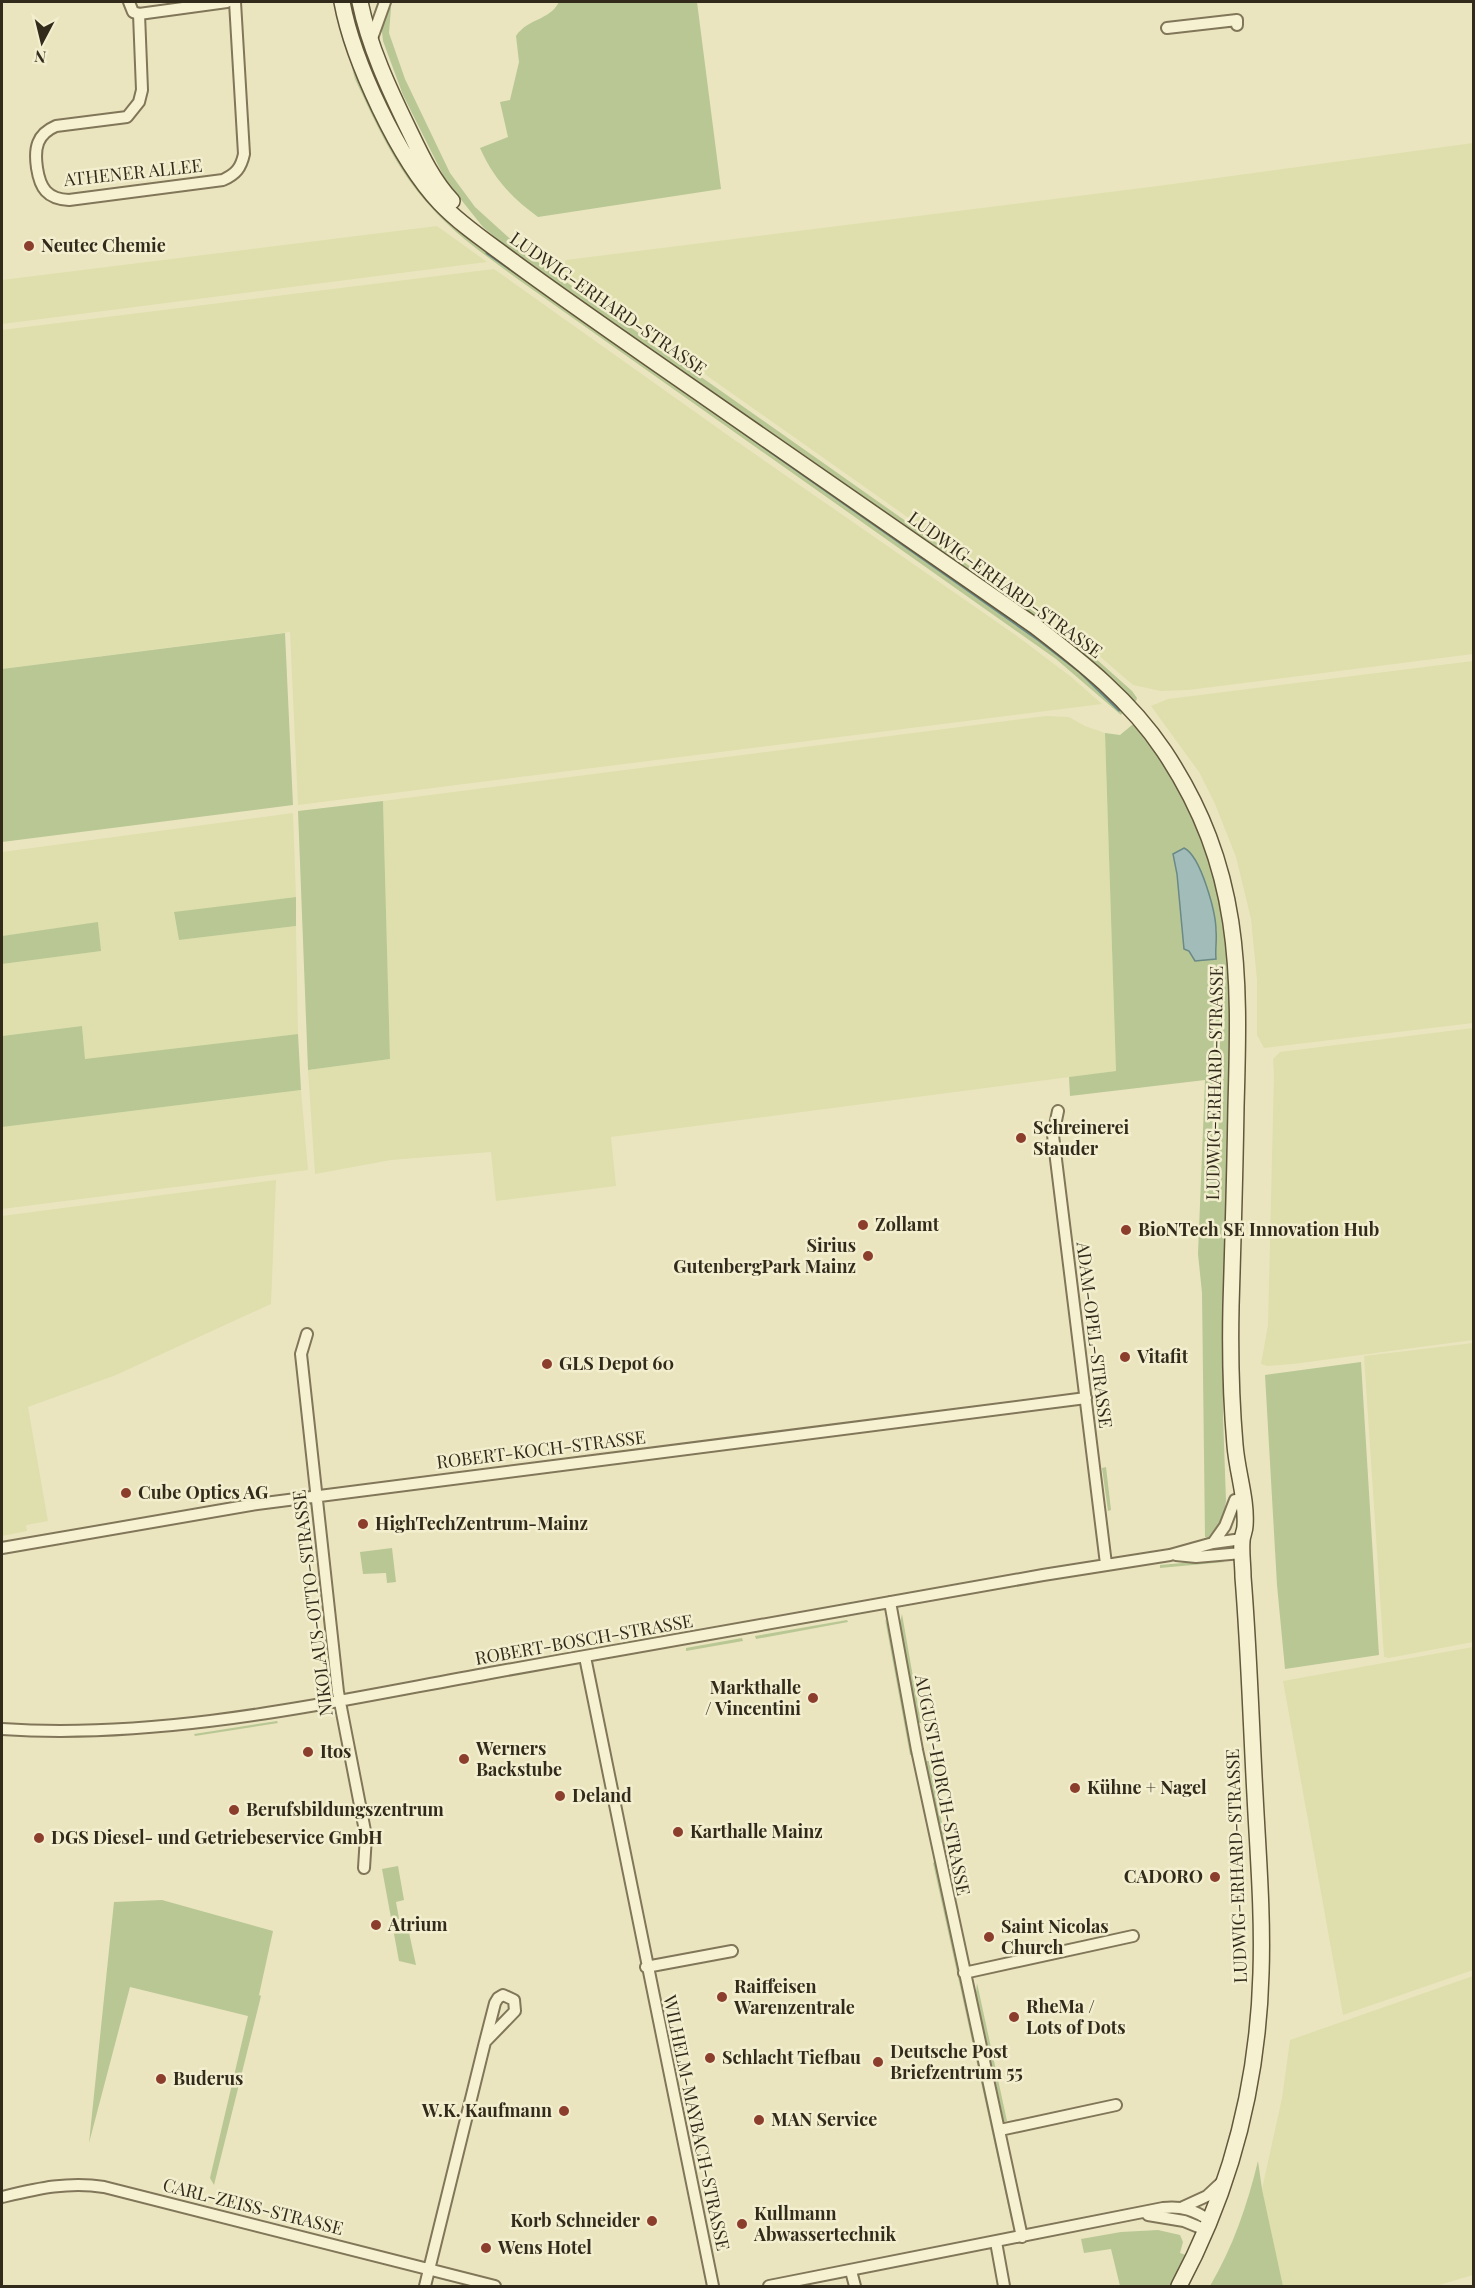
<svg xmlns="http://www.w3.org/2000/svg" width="1475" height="2288" font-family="'Playfair Display',serif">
	<rect width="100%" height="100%" fill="#eae5bf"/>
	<!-- farmland -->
	<path fill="#dedfad" d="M1473,143V654L1188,690L1161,691L1133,685L1076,636L560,272L566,260L1158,186Z
		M437,226L487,262L2,324V280Z
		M494,269L729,436L1017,636L1070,676L1102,704L298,805L290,632L2,669V330Z
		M1473,661V1023L1264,1048L1257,1035V980L1251,919L1236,857L1215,804L1199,772L1151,706L1168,699Z
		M1046,716L1069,717L1085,726L1105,733L1116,1071L611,1137L616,1186L496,1201L491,1152L391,1160L315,1174L308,1070L390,1059L383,801Z
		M293,813L296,897L174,913L179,940L296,926L298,1034L85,1060L82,1026L2,1036V964L100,951L98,923L2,936V852Z
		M1473,1028V1340L1293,1364L1267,1366L1261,1364L1268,1325L1274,1074L1273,1059L1280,1052Z
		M301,1090L308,1170L2,1209V1127Z
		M276,1180L271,1304L116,1375L28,1407L48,1521L26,1525L27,1531L2,1536V1216Z
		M1473,1343V1642L1389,1658L1384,1657L1364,1356Z
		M1473,1647V1970L1343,2015L1283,1681Z
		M1473,1976V2275L1436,2286H1283L1262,2189L1282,2098L1290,2040Z"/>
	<!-- green -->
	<path fill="#b8c794" d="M559,2H697L721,189L538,217C511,197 494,179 480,148L508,137L500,102L510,100L519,62L516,36C528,18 549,21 559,2Z
		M388,3L391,8L389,33L405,79L450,173L475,207L528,255L1076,641L1132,691L1137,698L1136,701L1131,702L519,258L483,227L446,181L403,95L383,41L381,23Z
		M352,68L387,139L417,186L1062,654L1124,710L1121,715L1056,659L519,280C488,257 455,235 430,206C396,169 376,124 355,79Z
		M285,633L293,805L2,842V669Z
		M1132,725H1137L1171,774L1203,837L1220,889L1228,937L1232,1052L1223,1416L1226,1501L1222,1524L1210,1538L1205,1537L1202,1293L1198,1254L1205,1080L1070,1096L1069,1077L1116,1071L1105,733L1120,735Z
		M383,801L390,1059L308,1070L298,811Z
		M296,897V926L179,940L174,912Z
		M98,922L101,951L2,964V936Z
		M82,1026L85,1059L298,1034L301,1090L2,1127V1036Z
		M1361,1362L1379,1655L1285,1669L1277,1585L1265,1375Z
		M1106,1467L1111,1510L1108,1511L1102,1468Z
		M392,1548L396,1582L387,1583L386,1573L363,1574L360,1552Z
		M1215,1560L1225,1562L1160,1568V1565Z
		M902,1614L921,1723H918L900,1623Z
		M885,1619L889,1627L912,1755H910Z
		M847,1620L848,1622L756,1639L755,1636Z
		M742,1638L743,1641L686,1651V1648Z
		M277,1721L278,1723L195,1736L194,1734Z
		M926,1761H929L947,1847L944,1848Z
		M935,1862L1011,2211V2219L933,1863Z
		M398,1866L404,1900L396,1902L400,1924L407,1923L416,1965L399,1961L382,1869Z
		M162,1900L273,1931L259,1995L261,1996L214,2185L210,2178L248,2016L130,1987L89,2143L114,1902Z
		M977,1983L1007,2121L1004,2122L976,1993Z
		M1258,2161L1262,2189L1283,2286H1210C1233,2247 1247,2206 1258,2161Z
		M1158,2230L1180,2235L1183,2242L1180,2253L1186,2255L1170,2286H1120L1111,2249L1084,2253L1081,2239L1121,2232Z"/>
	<!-- water -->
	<path fill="#a2bcb9" stroke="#6a8987" stroke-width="1.5" d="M1184,848C1201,856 1216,913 1216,931C1217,941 1215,949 1216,959L1195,961L1189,951L1184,949L1177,874L1173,854Z"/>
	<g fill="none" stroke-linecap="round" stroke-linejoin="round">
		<!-- stream -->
		<path stroke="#6a8987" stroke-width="3" d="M487,253L535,286
			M697,400L1039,640L1079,671L1119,710"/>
		<defs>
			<path id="street" d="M129,2L133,12L139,14L227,2
				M139,14L142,90L139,102L127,117L56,126C37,134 34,148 37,168C40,188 47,199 69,200L223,180C236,174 241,168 244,154L235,2
				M1167,28L1237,20V25
				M371,41L385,2
				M1058,1111L1053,1135L1106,1564
				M307,1334L301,1354L338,1692L366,1836L364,1868
				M1213,1543L1225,1526L1235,1500
				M2,1548L257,1504L1086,1398
				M1176,1555L1196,1557L1242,1553
				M890,1602L917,1750L1022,2237
				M585,1657L713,2286
				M2,1729C166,1740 329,1702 490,1673C674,1640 858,1608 1043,1575L1170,1555L1213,1543L1242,1539
				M646,1967L732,1951
				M964,1973L1133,1936
				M1000,2130L1116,2105
				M2,2197C36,2189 68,2181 104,2187L495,2286
				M1183,2207L1207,2196L1222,2182
				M1148,2215L1184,2221L1206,2230
				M996,2242L1004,2286
				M851,2271L855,2286
				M425,2286L485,2042L495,2003L498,1998L503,1995L514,2000L515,2011L485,2042
				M769,2286L1163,2208C1182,2206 1195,2210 1210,2221"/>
			<path id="secondary" d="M342,2C353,61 399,160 440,203C462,226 490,244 515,263C560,296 606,328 652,360C780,449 908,538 1035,626C1083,663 1130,700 1164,751C1242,868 1240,971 1236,1106C1235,1173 1233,1239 1231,1306C1230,1353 1231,1399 1235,1445C1237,1472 1247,1499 1245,1526C1245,1531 1242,1536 1242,1541C1241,1553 1243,1565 1243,1577C1249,1650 1251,1723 1255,1795C1258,1854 1263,1914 1261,1973C1258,2083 1231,2189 1179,2286
				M360,2C369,46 389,89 409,130C421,155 433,181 452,201"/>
		</defs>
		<!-- street casing -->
		<use href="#street" stroke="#817659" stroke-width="14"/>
		<!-- secondary casing -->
		<use href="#secondary" stroke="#63573c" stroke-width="18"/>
		<!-- street -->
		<use href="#street" stroke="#f6f2d1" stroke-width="10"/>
		<!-- secondary -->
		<use href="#secondary" stroke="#f6f2d1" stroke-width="15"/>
	</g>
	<!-- markers -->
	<g fill="#8c3e2d" stroke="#f2eece" stroke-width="2">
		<circle cx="29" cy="246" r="6"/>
		<circle cx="1021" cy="1138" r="6"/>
		<circle cx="863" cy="1225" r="6"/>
		<circle cx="1126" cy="1230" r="6"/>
		<circle cx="868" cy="1256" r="6"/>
		<circle cx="1125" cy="1357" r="6"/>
		<circle cx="547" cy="1364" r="6"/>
		<circle cx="126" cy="1493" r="6"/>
		<circle cx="363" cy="1524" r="6"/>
		<circle cx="813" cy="1698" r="6"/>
		<circle cx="308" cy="1752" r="6"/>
		<circle cx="464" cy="1759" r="6"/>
		<circle cx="1075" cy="1788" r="6"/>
		<circle cx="560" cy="1796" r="6"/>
		<circle cx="234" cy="1810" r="6"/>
		<circle cx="678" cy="1832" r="6"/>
		<circle cx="39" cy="1838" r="6"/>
		<circle cx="1215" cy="1877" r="6"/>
		<circle cx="376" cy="1925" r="6"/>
		<circle cx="989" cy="1937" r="6"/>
		<circle cx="722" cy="1997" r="6"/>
		<circle cx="1014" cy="2017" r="6"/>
		<circle cx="710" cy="2058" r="6"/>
		<circle cx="878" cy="2062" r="6"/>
		<circle cx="161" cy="2079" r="6"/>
		<circle cx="564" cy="2111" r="6"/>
		<circle cx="759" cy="2120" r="6"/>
		<circle cx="652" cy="2221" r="6"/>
		<circle cx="742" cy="2224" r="6"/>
		<circle cx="486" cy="2248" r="6"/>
	</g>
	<g text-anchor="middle" stroke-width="5" stroke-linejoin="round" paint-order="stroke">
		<!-- street labels -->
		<g font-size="18" fill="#322b1c" stroke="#f2eece">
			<text transform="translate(133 173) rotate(-6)" y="6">ATHENER ALLEE</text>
			<text transform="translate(608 304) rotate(35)" y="6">LUDWIG-ERHARD-STRASSE</text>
			<text transform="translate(1005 585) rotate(36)" y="6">LUDWIG-ERHARD-STRASSE</text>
			<text transform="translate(1215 1083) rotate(-89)" y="6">LUDWIG-ERHARD-STRASSE</text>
			<text transform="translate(1094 1335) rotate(83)" y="6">ADAM-OPEL-STRASSE</text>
			<text transform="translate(541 1450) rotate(-7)" y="6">ROBERT-KOCH-STRASSE</text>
			<text transform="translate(313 1603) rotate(-97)" y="6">NIKOLAUS-OTTO-STRASSE</text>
			<text transform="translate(584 1640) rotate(-10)" y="6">ROBERT-BOSCH-STRASSE</text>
			<text transform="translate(942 1785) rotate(79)" y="6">AUGUST-HORCH-STRASSE</text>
			<text transform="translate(1237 1866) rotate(-92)" y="6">LUDWIG-ERHARD-STRASSE</text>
			<text transform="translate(696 2123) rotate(78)" y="6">WILHELM-MAYBACH-STRASSE</text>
			<text transform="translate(253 2207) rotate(14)" y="6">CARL-ZEISS-STRASSE</text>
		</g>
		<!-- poi labels -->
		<g font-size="18" font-weight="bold" fill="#322b1c" stroke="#f2eece" text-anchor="start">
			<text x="41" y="252">Neutec Chemie</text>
			<text x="1033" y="1134">Schreinerei<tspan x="1033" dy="21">Stauder</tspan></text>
			<text x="875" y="1231">Zollamt</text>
			<text x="1138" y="1236">BioNTech SE Innovation Hub</text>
			<text x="856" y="1252" text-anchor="end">Sirius<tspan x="856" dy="21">GutenbergPark Mainz</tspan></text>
			<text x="1137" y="1363">Vitafit</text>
			<text x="559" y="1370">GLS Depot 60</text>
			<text x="138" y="1499">Cube Optics AG</text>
			<text x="375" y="1530">HighTechZentrum-Mainz</text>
			<text x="801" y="1694" text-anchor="end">Markthalle<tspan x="801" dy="21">/ Vincentini</tspan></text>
			<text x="476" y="1755">Werners<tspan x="476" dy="21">Backstube</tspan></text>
			<text x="320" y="1758">Itos</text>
			<text x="1087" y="1794">Kühne + Nagel</text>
			<text x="572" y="1802">Deland</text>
			<text x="246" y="1816">Berufsbildungszentrum</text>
			<text x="690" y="1838">Karthalle Mainz</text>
			<text x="51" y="1844">DGS Diesel- und Getriebeservice GmbH</text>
			<text x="1203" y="1883" text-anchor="end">CADORO</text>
			<text x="388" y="1931">Atrium</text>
			<text x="1001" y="1933">Saint Nicolas<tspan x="1001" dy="21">Church</tspan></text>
			<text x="734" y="1993">Raiffeisen<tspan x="734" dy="21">Warenzentrale</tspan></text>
			<text x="1026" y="2013">RheMa /<tspan x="1026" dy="21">Lots of Dots</tspan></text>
			<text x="890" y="2058">Deutsche Post<tspan x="890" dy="21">Briefzentrum 55</tspan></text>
			<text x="722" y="2064">Schlacht Tiefbau</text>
			<text x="173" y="2085">Buderus</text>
			<text x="552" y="2117" text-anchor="end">W.K. Kaufmann</text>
			<text x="771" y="2126">MAN Service</text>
			<text x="754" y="2220">Kullmann<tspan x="754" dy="21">Abwassertechnik</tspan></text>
			<text x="640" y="2227" text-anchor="end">Korb Schneider</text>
			<text x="498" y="2254">Wens Hotel</text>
		</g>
	</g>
	<!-- border -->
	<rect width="1475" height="2288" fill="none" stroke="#322b1c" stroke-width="6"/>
	<!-- north arrow -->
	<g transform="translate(42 42) rotate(187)" stroke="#f2eece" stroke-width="4.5" paint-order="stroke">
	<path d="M0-4.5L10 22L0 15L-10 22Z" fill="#322b1c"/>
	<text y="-9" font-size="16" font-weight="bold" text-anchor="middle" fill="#322b1c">N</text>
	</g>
</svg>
